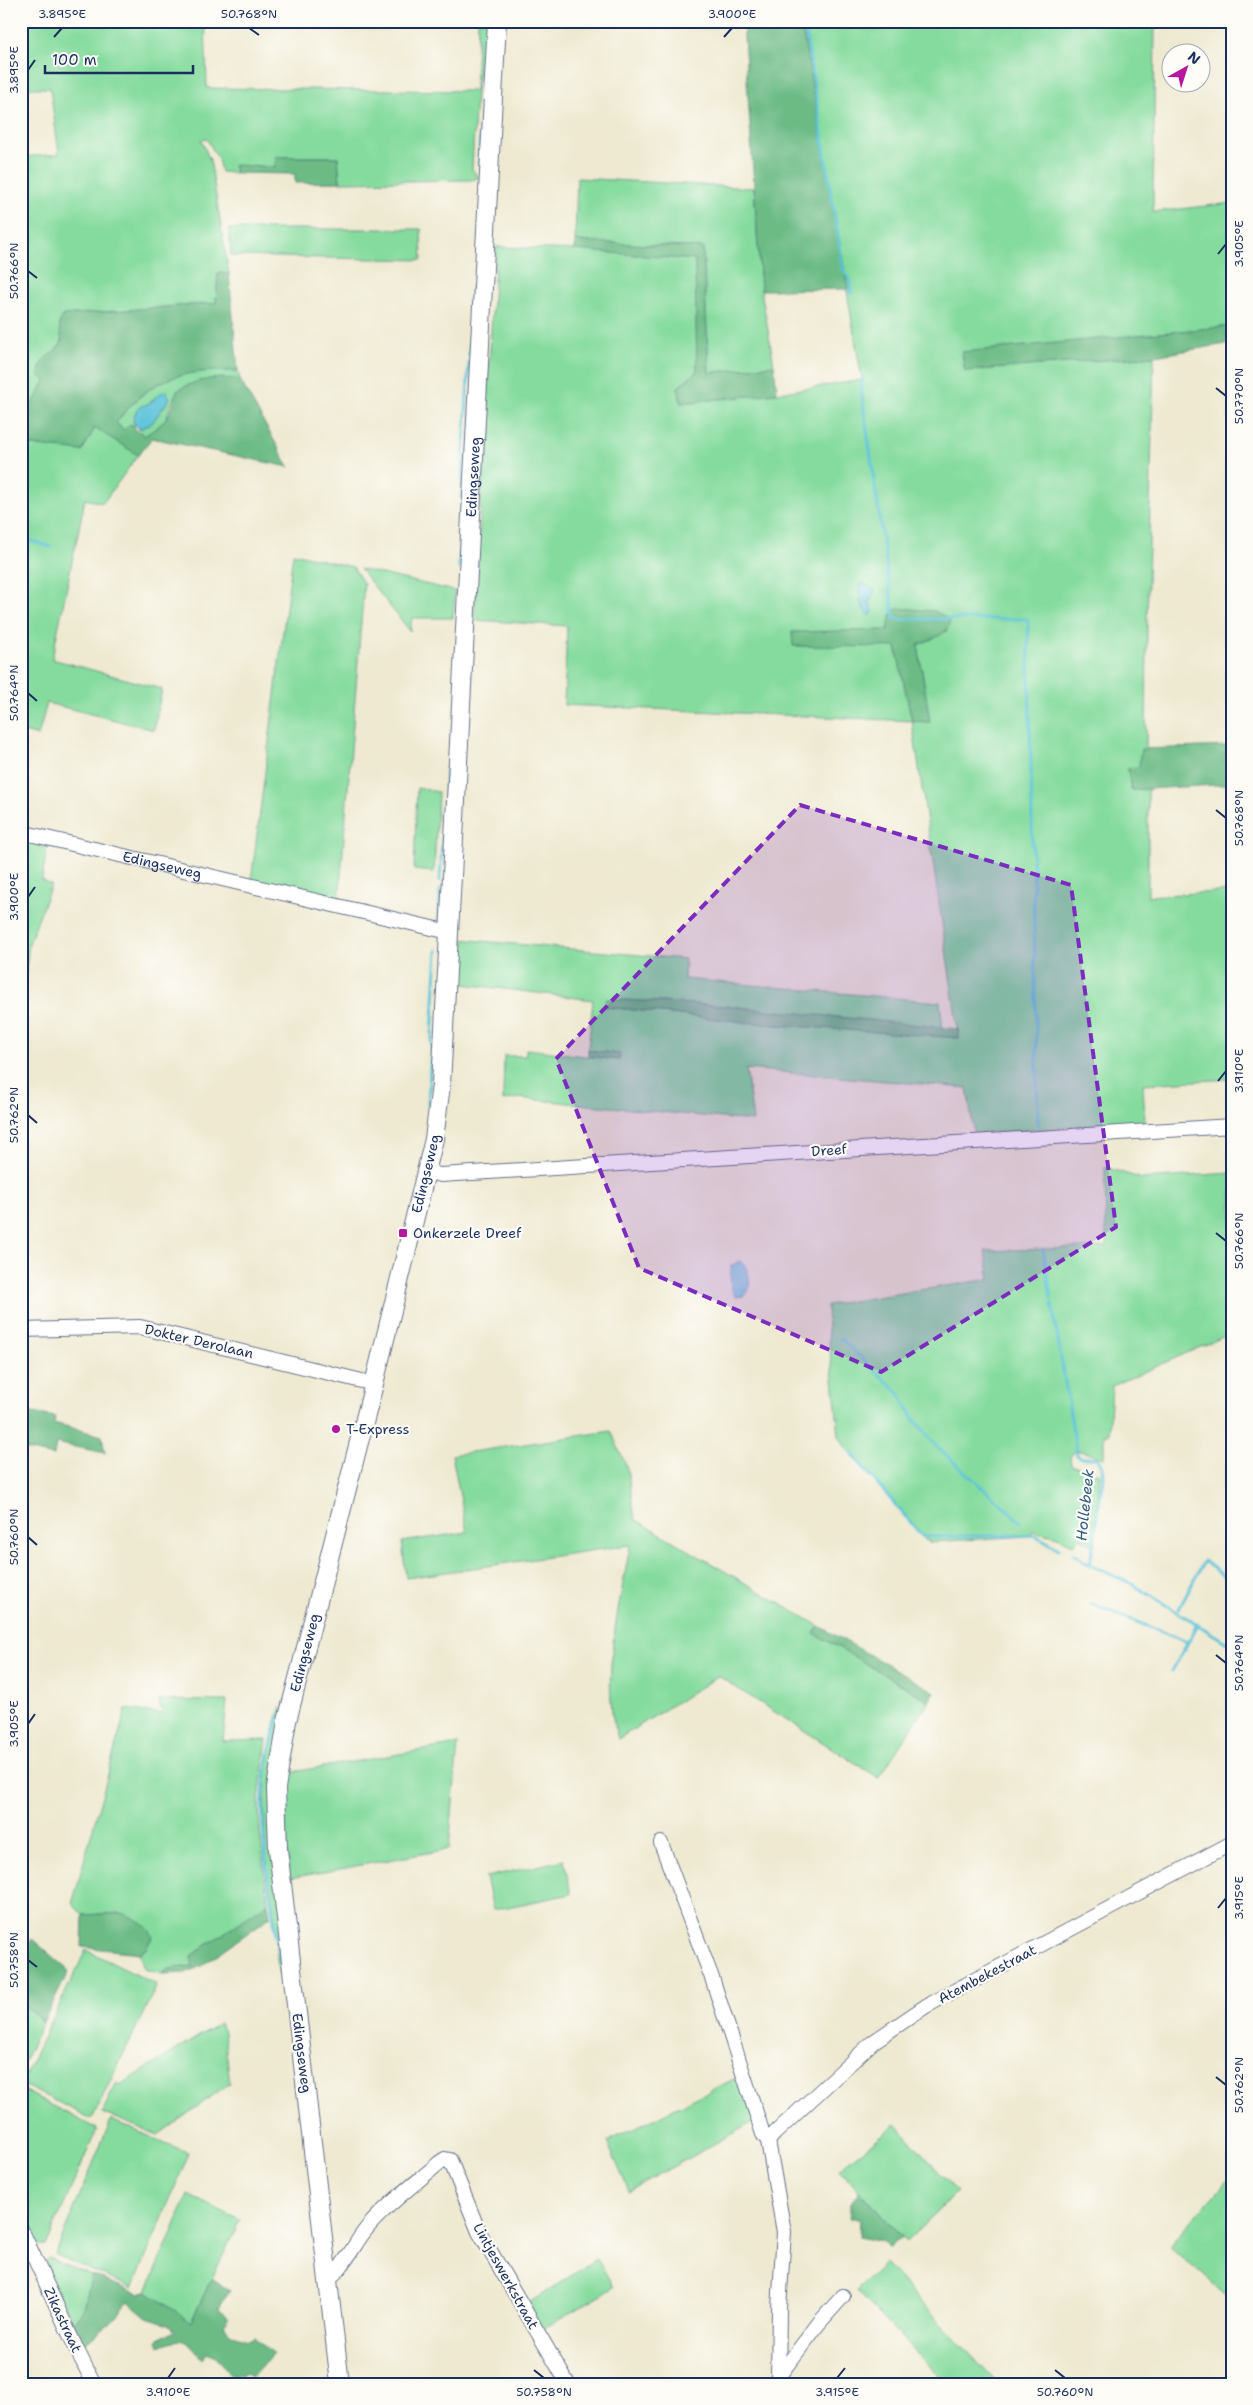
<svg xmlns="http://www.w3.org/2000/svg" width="1253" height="2405" font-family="'Shantell Sans',sans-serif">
	<rect width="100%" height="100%" fill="#fdfcf7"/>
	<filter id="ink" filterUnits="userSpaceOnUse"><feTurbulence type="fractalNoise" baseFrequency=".02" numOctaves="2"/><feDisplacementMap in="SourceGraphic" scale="10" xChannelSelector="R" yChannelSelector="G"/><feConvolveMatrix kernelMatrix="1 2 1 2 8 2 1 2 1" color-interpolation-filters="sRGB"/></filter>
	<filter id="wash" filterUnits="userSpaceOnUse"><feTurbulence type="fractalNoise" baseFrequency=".0096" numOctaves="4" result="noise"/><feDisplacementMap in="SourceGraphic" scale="20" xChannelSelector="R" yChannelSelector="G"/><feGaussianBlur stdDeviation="1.12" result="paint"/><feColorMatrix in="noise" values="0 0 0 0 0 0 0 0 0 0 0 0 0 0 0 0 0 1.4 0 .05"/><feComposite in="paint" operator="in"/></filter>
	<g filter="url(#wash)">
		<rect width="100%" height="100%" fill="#eee9d0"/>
		<!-- green -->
		<path fill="#85db9e" stroke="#50857e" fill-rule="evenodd" d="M21,21H205L207,88L475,91L478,21H488L476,91L472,169L479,178L471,180L340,182L338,157H276L275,167L234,165L235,173L221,172L218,159L207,139L201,140L210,160L229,274L218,273L216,303L64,315C55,324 65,334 61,344C51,372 36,398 21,424V157L59,154L50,88H21Z
			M801,21H1155L1153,212L1232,203V326L962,353L965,371L1154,356L1147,620L1146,749L1141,750L1139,768H1128L1131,790L1148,789V896L1232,891V1079L1143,1084L1145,1122L974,1134L967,1088L746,1069L753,1121L518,1098L503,1101L504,1056H526V1049L618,1060L619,1054L588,1050L593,1000L455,983L458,939L685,959L684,979L940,1002L943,1029L728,1006L607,999L606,1007L764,1024L959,1037L912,721L564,705L567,626L474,620L496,247L575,250L695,259L697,371L678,387L681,403L777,393L862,380ZM888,630L947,631L918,645L930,722L912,721L896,646H794L792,633Z
			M577,178L754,188L761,290L774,365L709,373L703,248L575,241Z
			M229,229H421L422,260L231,256Z
			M207,370L238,371L240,380C217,375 197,381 177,391L163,425L144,436L139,429L151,424L169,400L155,397C148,408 128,407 135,427L130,424L124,430L116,423C132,402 151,385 176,375C185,372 197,372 207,370Z
			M95,428L138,455L103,503L85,499L52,659L162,689L154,730L47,703L38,736L21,731V444L82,451Z
			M293,553L353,567L364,584L339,902L251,882Z
			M360,569L455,591L453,618H412L410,631Z
			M417,788L438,792L434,872L414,870Z
			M21,835L48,842L42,880L51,885L29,943L21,1019Z
			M1105,1167L1142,1179L1232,1173V1333L1112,1386L1109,1435H1104V1458L1076,1450L1070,1457L1071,1465L1100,1474L1095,1547L1080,1538L1073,1544L1055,1536L1032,1531L1031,1536L930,1542L925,1540L846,1448L839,1436L828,1331L827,1305L990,1279L985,1251L1106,1247Z
			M611,1431L627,1468L635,1519L819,1626L815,1633L929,1701L879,1778L718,1676L618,1739C599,1679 620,1606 630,1545L406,1578L402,1542L467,1532L452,1455Z
			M159,1700L227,1701L223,1741L267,1740L259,1798L260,1831L268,1903L191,1956L194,1966L168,1969L162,1974L144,1969L139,1953L146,1949L121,1913L83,1915L72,1904L126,1709L162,1714Z
			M280,1707L283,1709L284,1716L288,1996C276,1980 277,1953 275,1933C265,1851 255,1788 280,1707Z
			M458,1744L449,1849L290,1878C285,1842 284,1809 287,1773Z
			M564,1860L571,1894L493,1910L486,1877Z
			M86,1950L157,1985L92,2119L21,2084Z
			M21,2002L43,2022L21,2068Z
			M220,2023L224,2033L230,2083L158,2135L102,2113L116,2083L120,2085Z
			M742,2075L757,2120L629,2191L607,2142Z
			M21,2089L97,2129L46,2246H38L34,2243L21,2212Z
			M111,2120L189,2153L133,2288L55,2255Z
			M896,2124L957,2192L906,2242L839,2169Z
			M1232,2175V2301L1169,2246Z
			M188,2195L240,2220L191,2322L147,2291Z
			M48,2258L92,2275L84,2308L74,2324L42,2264Z
			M597,2259L614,2287L541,2330L527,2304Z
			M885,2263L998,2384H938L942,2380L856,2290Z"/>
		<!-- forest -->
		<path fill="#6cbb85" stroke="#447572" d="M743,21H801L848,289L761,290Z
			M276,157H338L340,182L295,183V174L235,173L234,165L275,167Z
			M575,241L703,248L709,373L774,365L777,393L681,403L678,387L697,371L695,260L575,250Z
			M218,273L229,274L238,371C182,370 151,376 116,423L124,430L130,424L144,436C164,424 172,415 177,391C195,379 219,376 240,380L289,467L152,438L138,455L95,428L82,451L21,444V424L46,380L39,376C40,353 54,357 62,342C61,333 56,323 64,315L216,303Z
			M1232,326V343L1154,356L965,371L962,352Z
			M899,608L935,611L949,619C952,635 930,639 918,645L930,722L912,721L896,647L793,646L792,632L888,630L892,612Z
			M1232,746V784L1131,790L1128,768L1139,767L1141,749Z
			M606,999L728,1006L958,1029L959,1038L764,1024L606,1007Z
			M588,1050L620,1054L619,1060L588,1056Z
			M27,1412L55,1417L54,1423L102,1436L105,1453L56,1443L54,1456L21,1449V1418H26Z
			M819,1626L935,1692L929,1701L814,1633Z
			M268,1903L270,1917L201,1966L185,1973L162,1974L168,1969L193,1966L191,1956Z
			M121,1913C134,1917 147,1924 153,1936L146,1949L139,1953L82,1947L83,1915Z
			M32,1939L69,1971L43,2022L21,2002V1956Z
			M859,2191L901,2237L890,2248L882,2241L859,2236L860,2219H850V2204Z
			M92,2275L139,2294L147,2291L191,2322L212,2278L230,2291L219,2307L228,2318L224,2324C230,2335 237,2337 249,2340L254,2337L273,2354L252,2377L246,2372L241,2375L230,2374L217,2357L207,2353L202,2359C186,2339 184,2336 159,2346L157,2340L175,2331L168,2324L147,2317L129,2302C121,2306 121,2314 114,2320C104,2328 93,2335 83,2345L74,2324L84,2308Z"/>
		<!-- water -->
		<path fill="#5cc3da" stroke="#3c799c" d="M166,391L170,398L151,424L139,429L133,421C138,401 143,409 152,401C158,396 158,394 166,391Z
			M864,583L875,591L869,602L873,612L870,616C861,610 857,594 860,584Z
			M739,1261C750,1266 753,1288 745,1296L736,1297C729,1290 730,1275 731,1266Z"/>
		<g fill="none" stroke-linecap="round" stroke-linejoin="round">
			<!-- stream -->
			<path stroke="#5cc3da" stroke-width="3" d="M804,21L843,269L849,279L851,293
				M479,163L482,99
				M472,287V301
				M469,355L472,311
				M863,378L861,388L894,619H1028L1038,1126
				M461,498L469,362
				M21,538L51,547
				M459,568L460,512
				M440,881L446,769
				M439,925L440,890
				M428,1105L437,950
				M1043,1249L1051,1298
				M1052,1304L1077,1455L1081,1458H1097L1102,1466L1103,1478L1090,1565L1132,1584L1232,1646
				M840,1338L899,1393L914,1419L939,1449L1021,1522
				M851,1453L923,1537L1035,1535L1059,1549
				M1073,1554L1090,1565
				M1092,1604L1187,1642
				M1179,1609L1204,1561L1229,1580
				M1172,1671L1197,1626
				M279,1716C271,1741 265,1767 263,1794C260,1850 275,1919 282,1976"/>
		</g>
	</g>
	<g filter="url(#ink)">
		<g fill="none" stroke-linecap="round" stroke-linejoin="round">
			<defs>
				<g id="minor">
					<path id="s1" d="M21,832L449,932"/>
					<path d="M426,1172L441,1175L1232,1126"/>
					<path d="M21,1330L140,1327L374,1384"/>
					<path d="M661,1843L712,1978L763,2134L768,2141L784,2232L779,2308L778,2384"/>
					<path d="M768,2141L775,2133L873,2042L926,2006L1232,1843"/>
					<path d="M21,2229L76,2348L94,2384"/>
					<path d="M327,2280C345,2267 353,2245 367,2228C387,2204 415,2184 439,2163L445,2159L450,2160L479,2232L568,2384"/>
					<path d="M778,2377L819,2323L843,2296"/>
				</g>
				<g id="major">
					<path id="s2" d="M340,2384L278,1849L276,1788L287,1721L374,1384L426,1172L434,1139L441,1085L497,21"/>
				</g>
			</defs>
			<!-- minor casing -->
			<use href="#minor" stroke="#657086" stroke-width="16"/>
			<!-- major casing -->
			<use href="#major" stroke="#657086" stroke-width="20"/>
			<!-- minor -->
			<use href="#minor" stroke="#fff" stroke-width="14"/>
			<!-- major -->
			<use href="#major" stroke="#fff" stroke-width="18"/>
		</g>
	</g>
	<!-- marked area -->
	<path fill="#7b2cbf" fill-opacity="0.2" stroke="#7b2cbf" stroke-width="4" stroke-dasharray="10 6" stroke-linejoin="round" d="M800,805L1071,885L1116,1227L881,1372L639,1268L556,1059Z"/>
	<!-- ticks -->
	<path fill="none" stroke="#1b2f5e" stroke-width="2" d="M249,28L259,35M54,37L62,28M724,37L732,28M28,70L35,60M1218,254L1226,244M28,271L37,278M1216,388L1226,396M28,693L37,701M1216,810L1226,818M28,897L35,887M1218,1081L1226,1071M28,1115L37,1123M1216,1233L1226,1241M28,1537L37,1545M1216,1655L1226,1663M28,1724L35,1714M1218,1908L1226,1898M28,1960L37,1967M1216,2077L1226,2085M534,2370L544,2378M1055,2370L1065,2378M168,2378L175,2368M837,2378L845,2368"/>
	<!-- markers -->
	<g fill="#b5179e" stroke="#fdfcf7" stroke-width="2">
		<rect x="398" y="1228" width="10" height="10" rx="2.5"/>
		<circle cx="336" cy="1429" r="5"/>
	</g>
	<g text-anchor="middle" stroke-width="4.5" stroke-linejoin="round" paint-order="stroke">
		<!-- street labels -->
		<g font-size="14" fill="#1b2f5e" stroke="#fdfcf7">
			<text dy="5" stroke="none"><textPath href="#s2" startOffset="1931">Edingseweg</textPath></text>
			<text dy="5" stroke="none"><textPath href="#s1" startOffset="145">Edingseweg</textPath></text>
			<text transform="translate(829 1150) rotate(-4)" y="5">Dreef</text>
			<text dy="5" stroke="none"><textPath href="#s2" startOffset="1232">Edingseweg</textPath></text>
			<text transform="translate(199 1341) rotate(13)" y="5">Dokter Derolaan</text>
			<text dy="5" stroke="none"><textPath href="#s2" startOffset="738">Edingseweg</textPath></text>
			<text transform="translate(987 1974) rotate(-28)" y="5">Atembekestraat</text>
			<text transform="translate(302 2053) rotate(83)" y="5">Edingseweg</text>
			<text transform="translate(506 2276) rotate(61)" y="5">Lintjeswerkstraat</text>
			<text transform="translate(63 2320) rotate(65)" y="5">Zikastraat</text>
		</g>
		<!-- poi labels -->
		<g font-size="14" fill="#1b2f5e" stroke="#fdfcf7" text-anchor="start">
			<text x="413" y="1238">Onkerzele Dreef</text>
			<text x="346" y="1434">T-Express</text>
		</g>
		<!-- water labels -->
		<g font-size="15" font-style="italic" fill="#2e5b83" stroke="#fdfcf7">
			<text transform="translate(1085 1505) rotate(-84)" y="5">Hollebeek</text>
		</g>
	</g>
	<!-- margin -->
	<rect width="1253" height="2405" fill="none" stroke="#fdfcf7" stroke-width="55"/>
	<!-- north arrow -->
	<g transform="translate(1186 68) rotate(39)"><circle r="24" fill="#fdfcf7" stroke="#a3aaba"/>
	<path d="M0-4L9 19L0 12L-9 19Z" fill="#b5179e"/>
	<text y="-8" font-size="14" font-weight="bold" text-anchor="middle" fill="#1b2f5e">N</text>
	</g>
	<!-- scale -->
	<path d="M45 65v8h148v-8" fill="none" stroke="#1b2f5e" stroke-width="2.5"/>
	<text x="52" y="65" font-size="15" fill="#1b2f5e" stroke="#fdfcf7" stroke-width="4" paint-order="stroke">100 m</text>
	<rect x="28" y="28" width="1198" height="2350" fill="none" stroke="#1b2f5e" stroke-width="2"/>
	<g font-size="12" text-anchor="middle" fill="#1b2f5e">
		<text x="62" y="18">3.895°E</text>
		<text x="249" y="18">50.768°N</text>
		<text x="732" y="18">3.900°E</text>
		<text transform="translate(14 70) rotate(-90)" y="4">3.895°E</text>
		<text transform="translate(1239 244) rotate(-90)" y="4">3.905°E</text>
		<text transform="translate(14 271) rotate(-90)" y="4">50.766°N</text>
		<text transform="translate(1239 396) rotate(-90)" y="4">50.770°N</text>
		<text transform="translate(14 693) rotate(-90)" y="4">50.764°N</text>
		<text transform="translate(1239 818) rotate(-90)" y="4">50.768°N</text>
		<text transform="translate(14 897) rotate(-90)" y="4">3.900°E</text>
		<text transform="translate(1239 1071) rotate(-90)" y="4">3.910°E</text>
		<text transform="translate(14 1115) rotate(-90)" y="4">50.762°N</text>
		<text transform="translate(1239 1241) rotate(-90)" y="4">50.766°N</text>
		<text transform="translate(14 1537) rotate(-90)" y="4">50.760°N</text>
		<text transform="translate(1239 1663) rotate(-90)" y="4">50.764°N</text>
		<text transform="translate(14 1724) rotate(-90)" y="4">3.905°E</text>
		<text transform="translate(1239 1898) rotate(-90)" y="4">3.915°E</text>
		<text transform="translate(14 1960) rotate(-90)" y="4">50.758°N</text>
		<text transform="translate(1239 2085) rotate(-90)" y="4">50.762°N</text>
		<text x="168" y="2396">3.910°E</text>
		<text x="544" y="2396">50.758°N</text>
		<text x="837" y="2396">3.915°E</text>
		<text x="1065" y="2396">50.760°N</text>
	</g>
</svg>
